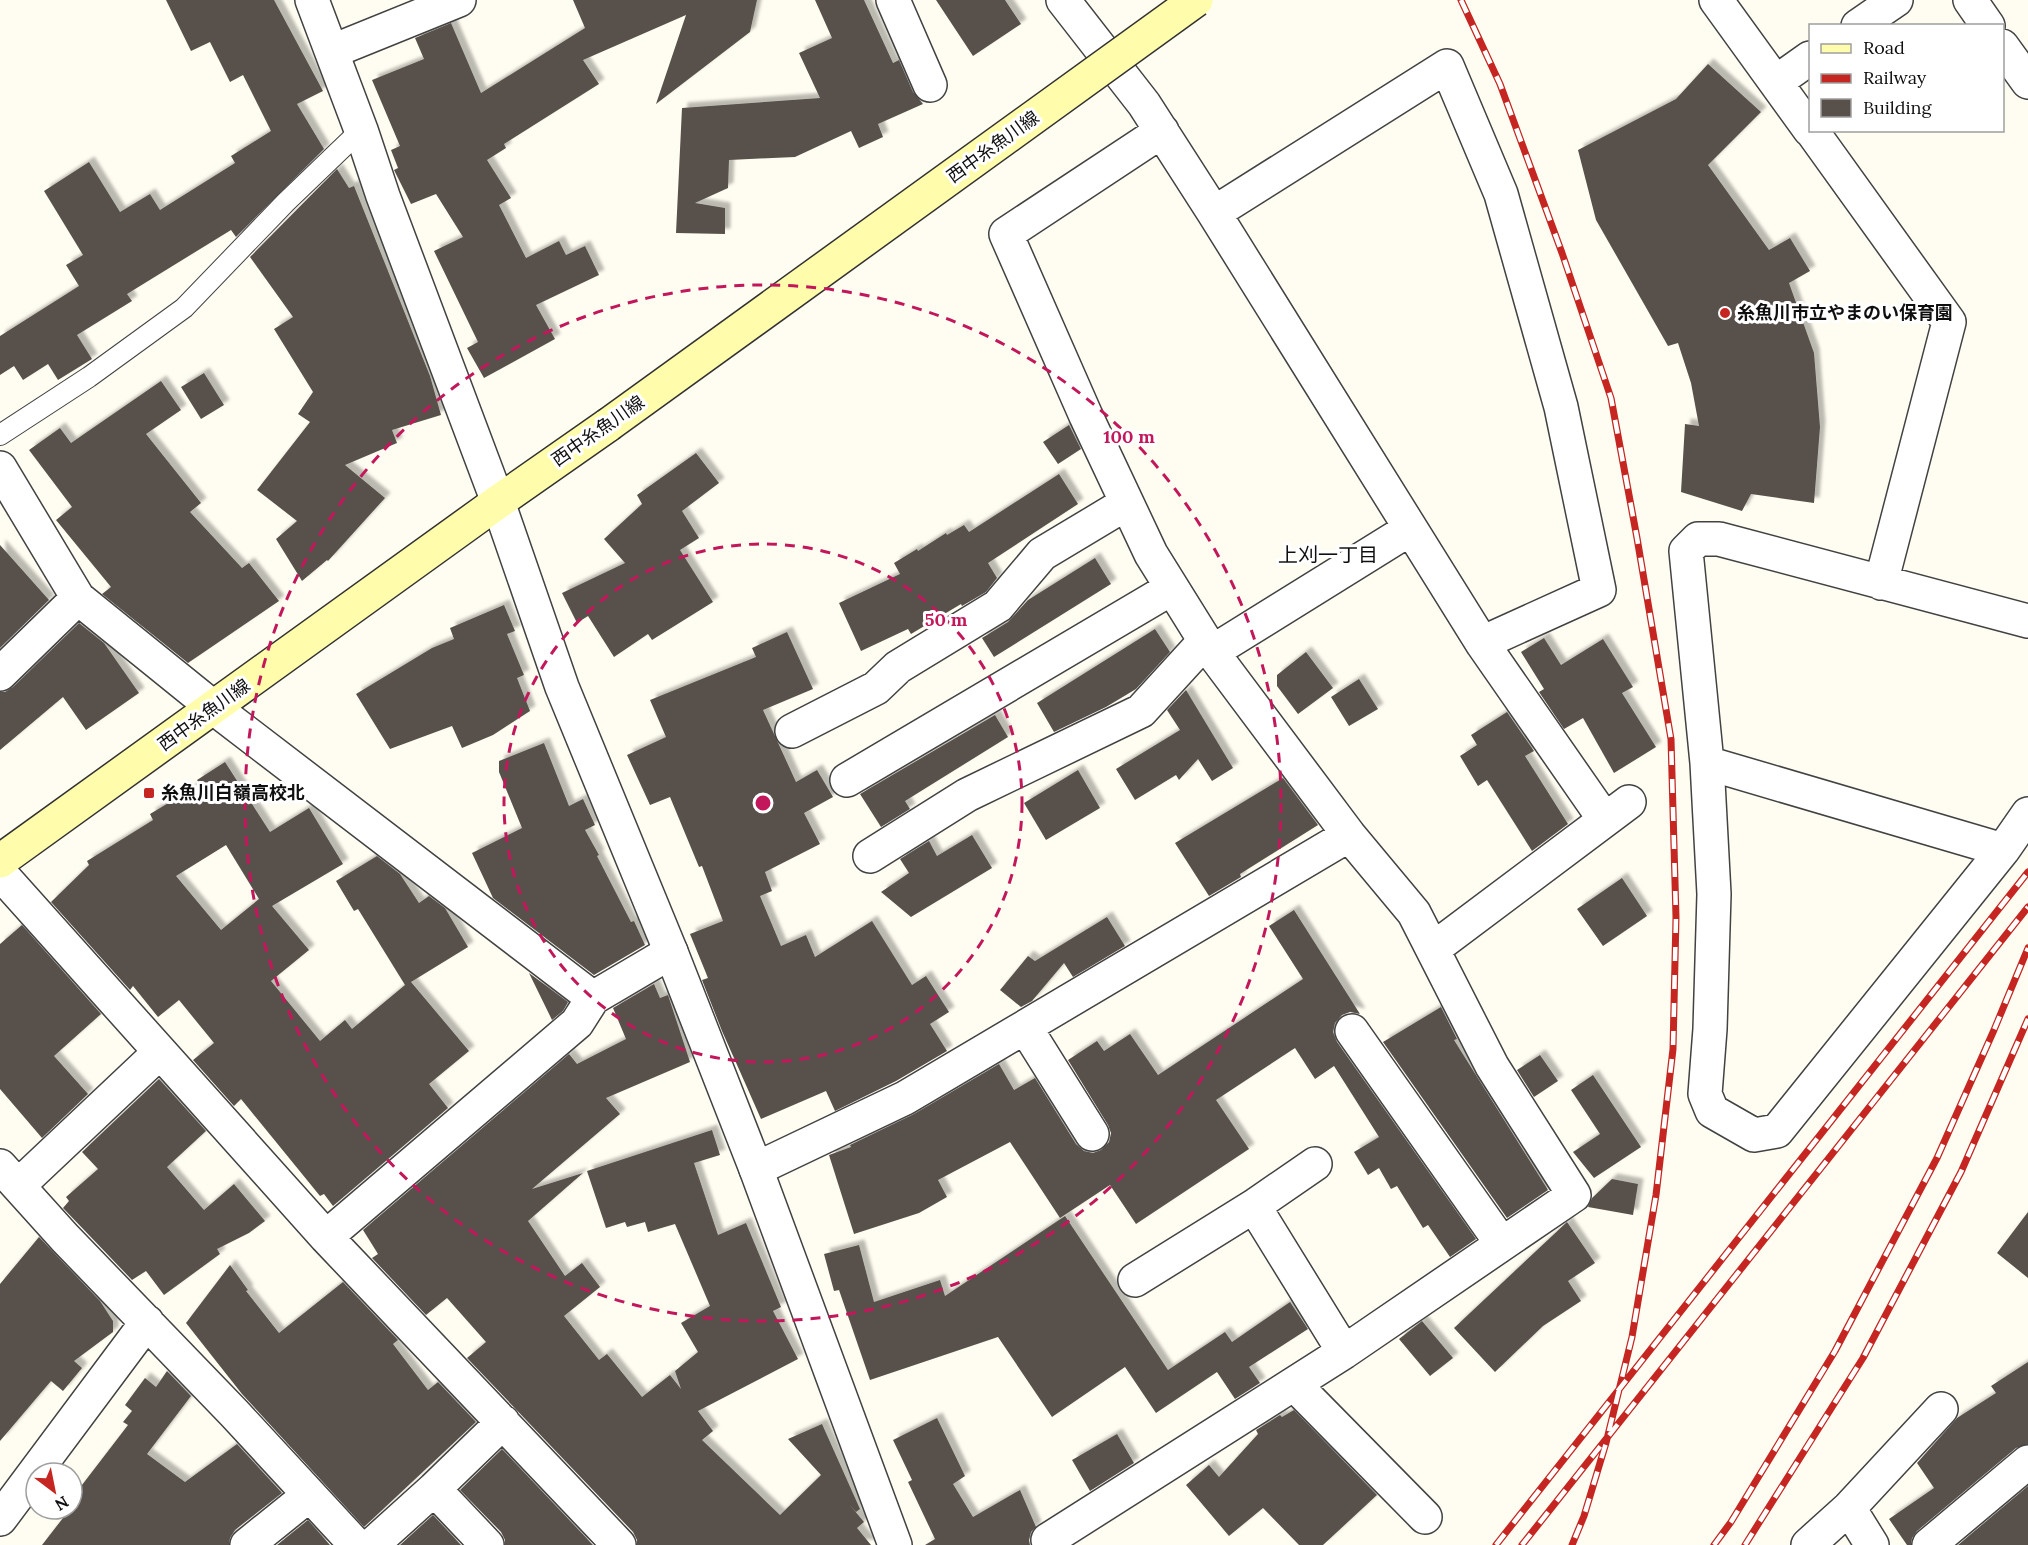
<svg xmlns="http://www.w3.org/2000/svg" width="2028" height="1545" font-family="Lora,'Noto Sans JP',serif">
	<defs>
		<filter id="shadow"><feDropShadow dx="5.5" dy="-5.5" stdDeviation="1.5" flood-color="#0004"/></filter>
	</defs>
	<rect width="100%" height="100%" fill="#fffdf1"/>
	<!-- building -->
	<path fill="#58514b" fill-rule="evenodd" filter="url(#shadow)" d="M166,0H274L323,91L297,104L324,149L236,237L231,230L127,294L132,301L77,335L92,359L58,380L48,364L23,380L14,366L0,375V336L79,286L66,265L83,255L44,191L89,162L120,212L150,194L160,210L235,163L231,156L271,131L243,75L230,82L210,42L191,51Z
		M573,0H757L750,32L656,104L686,15L583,60L599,84L504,144L506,148L487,160L511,198L499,205L526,258L559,241L566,255L585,246L599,275L536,305L555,339L484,378L467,348L478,342L434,251L463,237L436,194L411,204L394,170L398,168L391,150L400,146L372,80L424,59L415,38L451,23L481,93L585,28Z
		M815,0H864L893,63L899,60L913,92L923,104L878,124L883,137L859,148L851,131L795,157L729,160L728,188L695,203L725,208V234L676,233L682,108L820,98L799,53L832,38Z
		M936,0H1005L1021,24L973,56Z
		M1708,64L1761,112L1708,165L1769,250L1790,238L1810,271L1789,283L1814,353L1820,427L1814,503L1751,494L1742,511L1681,492L1685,424L1699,426L1691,383L1678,343L1668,346L1596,220L1578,150L1676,99Z
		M337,169L349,188L354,186L430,376L441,415L392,430L397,443L345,465L385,498L328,561L327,560L302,581L276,539L297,521L257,490L310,422L298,414L313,392L274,329L293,317L250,257Z
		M204,373L224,405L201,419L181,387Z
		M161,381L181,410L146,434L201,503L190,512L242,568L249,563L279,601L188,663L102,594L111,587L56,520L72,507L29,450L60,428L71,443Z
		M1069,425L1081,449L1058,464L1043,442Z
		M696,453L719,483L682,511L699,538L680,550L713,602L652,640L648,634L614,657L588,616L577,623L562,593L625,563L604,539L642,504L637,495Z
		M1059,474L1078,504L988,563L997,578L986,592L962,606L961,604L911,634L908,629L861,651L839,603L900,574L894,563L917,549L918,551L946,533L947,535L964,525L969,532Z
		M0,545L49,600L0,648Z
		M1095,558L1111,584L994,657L982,638L1008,622L1028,600Z
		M504,605L515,631L507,634L524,675L517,678L530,711L493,735L462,748L452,726L390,749L356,694L432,648L454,639L450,628Z
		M79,623L104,643L139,693L86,730L63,697L0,750V692H5L13,687Z
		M1155,629L1170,652L1136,689L1106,707L1054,732L1037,703Z
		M787,632L813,689L763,710L796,782L817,770L833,797L804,813L820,844L765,872L772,891L760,896L781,946L806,935L815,957L872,921L912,985L926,976L949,1012L930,1024L947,1051L896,1081L835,1111L826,1091L761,1119L722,1031L702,980L708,978L690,934L723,921L702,866L699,867L670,797L650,805L627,755L666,737L650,700L756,657L752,648Z
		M1544,638L1561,665L1603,639L1633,687L1622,693L1656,747L1614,773L1583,718L1564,729L1539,692L1544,689L1521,652Z
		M1306,652L1333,688L1298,714L1277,686V675Z
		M1359,679L1378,709L1349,726L1331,697Z
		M1186,690L1233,768L1212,781L1198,759L1179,780L1176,775L1135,800L1116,769L1180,730L1167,710Z
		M1507,712L1534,751L1525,756L1568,824L1532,851L1487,780L1478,786L1460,756L1477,745L1471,735Z
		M995,715L1008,737L905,801L910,809L881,827L860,794Z
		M544,743L569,806L583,799L595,825L585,830L599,855L597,856L631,922L634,921L645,945L594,975L493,898L472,853L522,828L499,772V761Z
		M225,762L270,832L309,808L343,864L272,906L309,950L271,981L320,1041L345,1020L352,1029L405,985L358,909L354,911L336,881L377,856L400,874L419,903L429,896L445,908L468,947L411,982L469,1051L429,1084L448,1108L333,1206L324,1194L320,1196L241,1099L234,1106L193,1060L214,1043L179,1000L158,1017L133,986L130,990L51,902L89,865L87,861L153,820L150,814L200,784L197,780ZM226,845L259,899L221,930L176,876Z
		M1078,770L1100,808L1046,840L1024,803Z
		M1283,778L1318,825L1240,874L1241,877L1209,896L1175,843Z
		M972,835L992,868L911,917L881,892L909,873L900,859L929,841L937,856Z
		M1622,878L1647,916L1603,946L1577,909Z
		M1294,910L1360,1014L1350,1012L1342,1015L1335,1023L1333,1032L1337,1042L1476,1239L1450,1257L1428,1225L1423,1228L1397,1186L1391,1189L1379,1168L1368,1175L1354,1152L1379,1137L1334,1066L1315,1079L1295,1048L1216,1100L1249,1149L1136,1224L1110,1185L1060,1218L1010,1142L938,1180L947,1197L919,1213L854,1234L829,1155L851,1147L850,1145L914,1114L999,1064L1014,1090L1035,1078L1076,1144L1084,1151L1093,1153L1101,1150L1109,1142L1111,1133L1108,1125L1068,1060L1097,1041L1104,1051L1130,1034L1158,1075L1303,979L1269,926Z
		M1107,917L1125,946L1073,977L1064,963L1032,1001L1021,1007L1000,990L1028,956L1035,961Z
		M22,925L101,1014L54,1056L88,1094L42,1138L0,1089V944Z
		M529,973L568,1002L563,1011L552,1020Z
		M654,984L660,998L668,995L690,1062L606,1098L620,1114L532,1189L583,1173L528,1221L565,1276L582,1263L600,1287L564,1316L599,1360L607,1354L642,1397L670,1375L681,1389L675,1371L698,1352L681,1323L710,1306L675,1224L648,1232L645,1222L627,1227L625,1222L606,1228L587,1171L712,1130L720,1155L694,1163L718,1235L746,1223L781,1307L773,1311L798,1359L698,1411L713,1431L702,1440L780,1515L821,1475L788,1439L822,1424L860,1509L856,1512L849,1504L864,1522L857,1528L871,1545H637V1540L633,1532L467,1358L486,1342L447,1298L426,1315L372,1258L378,1254L363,1230L569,1054L577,1064L626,1039L613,1008Z
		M1441,1007L1457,1039L1454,1040L1548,1190L1507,1218L1383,1042Z
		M1540,1055L1558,1081L1534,1097L1517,1070Z
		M1593,1075L1641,1147L1594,1178L1573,1152L1600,1134L1571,1090Z
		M159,1079L206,1131L167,1167L204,1210L234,1184L265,1221L249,1233L217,1249L220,1254L164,1295L146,1271L132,1280L63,1208L69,1201L66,1197L98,1169L82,1152Z
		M1612,1179L1638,1184L1633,1215L1588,1207L1592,1198Z
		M2028,1212V1278L1997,1253Z
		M1065,1216L1168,1370L1225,1332L1232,1342L1290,1302L1308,1329L1249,1367L1260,1383L1235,1399L1217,1372L1156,1413L1125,1367L1052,1417L998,1337L870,1380L839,1290L834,1291L824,1254L859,1245L874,1302L940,1280L945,1296Z
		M1567,1222L1595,1263L1568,1281L1581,1301L1543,1326L1495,1372L1454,1328Z
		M39,1237L100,1301L113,1321V1332L74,1361L82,1368L63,1391L51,1381L0,1441V1284Z
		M230,1265L248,1290L246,1291L279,1333L343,1282L398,1340L393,1344L428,1390L438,1382L476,1422L364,1527L242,1394L186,1323Z
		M1422,1321L1453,1358L1430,1376L1399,1339Z
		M2028,1362V1444L2016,1448L1917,1531L1912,1538L1911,1545H1907L1889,1519L1934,1488L1917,1463L1957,1418L1996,1393L1991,1386Z
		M167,1371L191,1396L147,1454L185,1482L237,1444L282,1493L235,1530L230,1538L229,1545H42L70,1509H72V1498L128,1425L123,1422L132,1411L125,1405L145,1378L156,1387Z
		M1294,1410L1377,1495L1323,1545H1299L1263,1508L1229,1536L1186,1485L1209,1465L1219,1477L1258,1434L1256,1430L1280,1415L1282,1417Z
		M937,1418L965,1476L953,1484L973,1517L1020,1490L1036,1527L1031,1532L1029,1540L1030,1545H925L935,1539L908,1482L912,1480L893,1440Z
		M1117,1434L1134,1463L1090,1491L1072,1460Z
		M502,1449L593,1545H505V1540L501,1532L460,1490Z
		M2028,1486V1545H1958Z
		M433,1515L461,1545H400Z
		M308,1520L330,1545H277Z"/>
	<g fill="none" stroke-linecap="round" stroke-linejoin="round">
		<defs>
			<path id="service" d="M0,435L89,377L184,308L286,202L361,130"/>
			<path id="minor" d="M893,0L930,85
				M1063,0L1144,104L1214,213L1482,643L1605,820
				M1716,0L1810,130
				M1970,0L1988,26
				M1858,26L1896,0
				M2002,46L2028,82
				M333,51L459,0
				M1776,82L1810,58
				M1811,130L1949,322L1881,583
				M1214,213L1447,66L1501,194L1561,407L1599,590L1482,643
				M0,468L78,598L214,708L593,998
				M2028,621L1719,539H1698L1686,551L1707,763L1714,894L1710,1029L1705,1094L1712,1111L1754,1135L1777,1131L2003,850L2028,814
				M1212,652L1410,529
				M0,674L78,598
				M792,731L876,688L898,667L998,606L1042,554L1127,503
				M1707,763L2003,850
				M847,780L1172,588
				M870,856L967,795L1141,711L1205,641
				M0,873L326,1237L619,1545
				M1433,949L1629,802
				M1025,1027L1092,1134
				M1352,1031L1502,1244
				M0,1166L65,1238L234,1413L356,1545
				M756,1169L905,1098L1349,835
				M18,1186L160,1052
				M1254,1206L1344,1352
				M326,1237L577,1023L593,998L671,952
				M1135,1280L1254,1206L1315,1164
				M1294,1384L1425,1517
				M434,1489L487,1545
				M1849,1508L1872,1545
				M0,1519L147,1322
				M1048,1540L1344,1352L1574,1195L1492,1066L1414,913L1349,835L1212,652L1151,554L1086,416L1006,234L1162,131
				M247,1545L309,1495
				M372,1545L434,1489L503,1422
				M1808,1545L1849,1508L1941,1409
				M1929,1545L2028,1462"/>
			<path id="tertiary" d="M312,0L361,130L383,196L498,502L562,687L671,952L756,1169L895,1545"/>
			<path id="secondary" d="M0,861L498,502L608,425"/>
		</defs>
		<!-- service casing -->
		<use href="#service" stroke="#424242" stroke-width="22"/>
		<!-- minor casing -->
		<use href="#minor" stroke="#424242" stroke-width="36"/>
		<!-- tertiary casing -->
		<use href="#tertiary" stroke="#424242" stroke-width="36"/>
		<!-- secondary casing -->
		<use href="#secondary" stroke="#313131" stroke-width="36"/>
		<!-- service -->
		<use href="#service" stroke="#fff" stroke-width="20"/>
		<!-- minor -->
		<use href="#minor" stroke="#fff" stroke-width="33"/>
		<!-- tertiary -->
		<use href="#tertiary" stroke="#fff" stroke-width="33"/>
		<!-- secondary -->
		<use href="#secondary" stroke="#fffdac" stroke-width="33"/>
		<defs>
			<path id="rail" d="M1461,0L1500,84L1562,253L1611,398L1637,538L1671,739L1676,917L1673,1049L1656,1195L1632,1337L1606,1443L1584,1516L1572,1545
				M1496,1545L2028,872
				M1522,1545L2028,907
				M1714,1545L1731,1522L1835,1351L1937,1158L1994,1030L2028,948
				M1745,1545L1863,1358L1961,1172L2028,1019"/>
		</defs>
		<!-- rail casing -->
		<use href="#rail" stroke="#c52621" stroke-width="7"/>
		<!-- rail -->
		<use href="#rail" stroke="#fff" stroke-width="4.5" stroke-dasharray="14" stroke-linecap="butt"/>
		<defs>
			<path id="secondary-bridge" d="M608,425L1196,0"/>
		</defs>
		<!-- secondary-bridge casing -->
		<use href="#secondary-bridge" stroke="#313131" stroke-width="36" stroke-linecap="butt"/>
		<!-- secondary-bridge -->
		<use href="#secondary-bridge" stroke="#fffdac" stroke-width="33"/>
	</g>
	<!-- distance rings -->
	<g fill="none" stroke="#c2185b" stroke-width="3" stroke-dasharray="10 8">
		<circle cx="763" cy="803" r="259"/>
		<circle cx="763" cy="803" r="518"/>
	</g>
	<!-- markers -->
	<g fill="#c52621" stroke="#fff" stroke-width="2">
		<circle cx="1725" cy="313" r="6"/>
		<rect x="143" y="787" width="12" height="12" rx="3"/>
	</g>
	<g text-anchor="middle" stroke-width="6" stroke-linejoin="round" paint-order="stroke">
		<!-- street labels -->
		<g font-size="18" fill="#0f0f0f" stroke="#fff">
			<text transform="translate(993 147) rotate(-36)" y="6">西中糸魚川線</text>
			<text transform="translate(598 431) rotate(-35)" y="6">西中糸魚川線</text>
			<text transform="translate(204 715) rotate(-36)" y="6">西中糸魚川線</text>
		</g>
		<!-- poi labels -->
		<g font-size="18" font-weight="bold" fill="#0f0f0f" stroke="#fff" text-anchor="start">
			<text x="1737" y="319">糸魚川市立やまのい保育園</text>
			<text x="161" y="799">糸魚川白嶺高校北</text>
		</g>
		<!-- neighbourhood labels -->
		<g font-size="20" fill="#0f0f0f" stroke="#fff">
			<text x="1328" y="562">上刈一丁目</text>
		</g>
	</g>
	<circle cx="763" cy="803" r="9" fill="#c2185b" stroke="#fff" stroke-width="3"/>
	<g font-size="18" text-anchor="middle" font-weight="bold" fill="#c2185b" stroke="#fff" stroke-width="6" stroke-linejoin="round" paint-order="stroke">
		<text x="1129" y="443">100 m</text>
		<text x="946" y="626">50 m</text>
	</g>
	<!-- legend -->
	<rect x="1809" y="24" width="195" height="108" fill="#ffffff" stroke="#9f9f9f" stroke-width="1.5"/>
	<rect x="1821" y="44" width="30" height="9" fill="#fffdac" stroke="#9f9f9f" stroke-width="1.5"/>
	<text x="1863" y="54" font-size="18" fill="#0f0f0f">Road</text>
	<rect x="1821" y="74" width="30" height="9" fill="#c52621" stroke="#9f9f9f" stroke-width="1.5"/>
	<text x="1863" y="84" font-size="18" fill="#0f0f0f">Railway</text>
	<rect x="1821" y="99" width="30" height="18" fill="#58514b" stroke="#9f9f9f" stroke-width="1.5"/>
	<text x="1863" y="114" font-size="18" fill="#0f0f0f">Building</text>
	<!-- north arrow -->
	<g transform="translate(54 1491) rotate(148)"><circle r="28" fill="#ffffff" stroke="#9f9f9f" stroke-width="1.5"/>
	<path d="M0-4.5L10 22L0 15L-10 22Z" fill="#c52621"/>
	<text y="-9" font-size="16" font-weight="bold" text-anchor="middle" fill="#0f0f0f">N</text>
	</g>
</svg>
